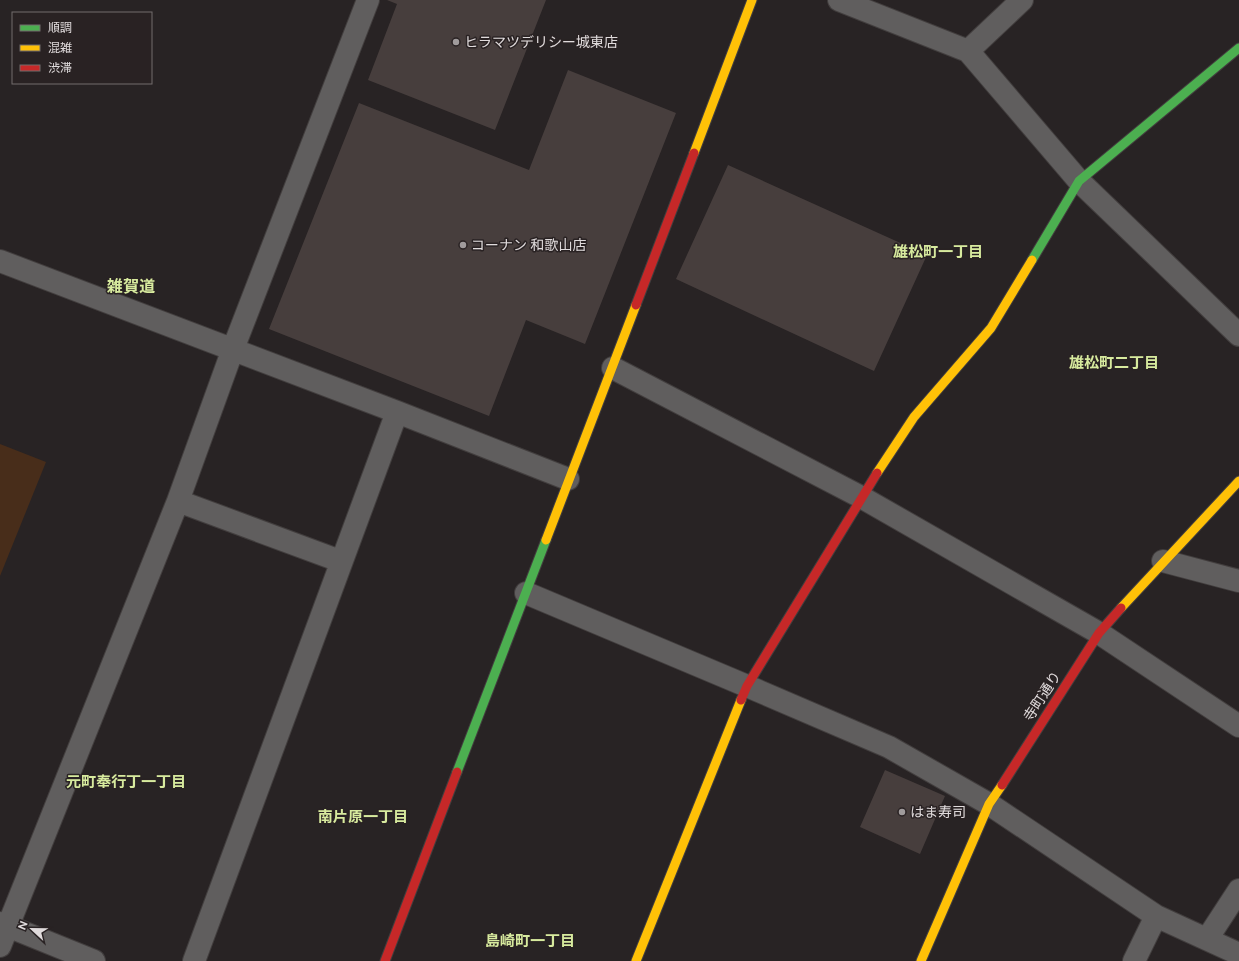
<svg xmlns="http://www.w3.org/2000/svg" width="1239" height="961" font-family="Figtree,'Noto Sans JP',sans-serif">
	<rect width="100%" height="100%" fill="#282324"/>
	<!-- green -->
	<path fill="#482d1a" d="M0,444L46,462L0,576Z"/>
	<!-- building -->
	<path fill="#473e3d" d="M387,0H546L495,130L368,80L397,4Z
		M568,70L676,113L585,344L526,320L489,416L269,329L359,103L529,170Z
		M728,165L927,255L874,371L676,279Z
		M885,770L945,796L920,854L860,827Z"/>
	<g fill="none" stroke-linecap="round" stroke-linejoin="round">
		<defs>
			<path id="street" d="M839,0L968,51L1022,0
				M968,51L1079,181L1239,335
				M0,261L397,412L568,479
				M613,368L861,497L1099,633L1239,726
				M178,501L340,561
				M1163,561L1239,581
				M526,593L747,686L889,747L989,804L1156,916L1239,954
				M0,923L94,961
				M1207,939L1239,890
				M0,946L178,501L233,349L368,0
				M194,961L397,412
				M1134,961L1156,916"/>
			<path id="fast" d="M1032,260L1079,181L1239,48
				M457,772L546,540"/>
			<path id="slow" d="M694,153L752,0
				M877,473L914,417L991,328L1032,260
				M546,540L636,305
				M1121,608L1239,481
				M636,961L741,700
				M921,961L989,804L1002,785"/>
			<path id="jam" d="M636,305L694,153
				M741,700L747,686L877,473
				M1002,785L1099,633L1121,608
				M385,961L457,772"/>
		</defs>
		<!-- street casing -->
		<use href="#street" stroke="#423e3e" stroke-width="24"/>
		<!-- fast casing -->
		<use href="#fast" stroke="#423e3e" stroke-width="11"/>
		<!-- slow casing -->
		<use href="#slow" stroke="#423e3e" stroke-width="11"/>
		<!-- jam casing -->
		<use href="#jam" stroke="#423e3e" stroke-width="11"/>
		<!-- street -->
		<use href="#street" stroke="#605e5e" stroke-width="22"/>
		<!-- fast -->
		<use href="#fast" stroke="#4caf50" stroke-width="9"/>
		<!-- slow -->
		<use href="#slow" stroke="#ffc107" stroke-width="9"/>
		<!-- jam -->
		<use href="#jam" stroke="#c62828" stroke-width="9"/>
	</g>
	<!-- markers -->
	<g fill="#a09b9c" stroke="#292223" stroke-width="1.5">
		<circle cx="456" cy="42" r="4"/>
		<circle cx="463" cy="245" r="4"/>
		<circle cx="902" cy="812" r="4"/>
	</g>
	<g text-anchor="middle" stroke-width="3" stroke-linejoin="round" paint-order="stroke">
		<!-- poi labels -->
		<g font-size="14" fill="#e0dbdc" stroke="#292223" text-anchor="start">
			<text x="464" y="47">ヒラマツデリシー城東店</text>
			<text x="471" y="250">コーナン 和歌山店</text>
			<text x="910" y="817">はま寿司</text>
		</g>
		<!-- street labels -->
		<g font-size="14" fill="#e0dbdc" stroke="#292223">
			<text transform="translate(1042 696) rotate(-57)" y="5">寺町通り</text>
		</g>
		<!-- neighbourhood labels -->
		<g font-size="15" font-weight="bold" fill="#d7ea9e" stroke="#292223">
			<text x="938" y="257">雄松町一丁目</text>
			<text x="1114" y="368">雄松町二丁目</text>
			<text x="126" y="787">元町奉行丁一丁目</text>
			<text x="363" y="822">南片原一丁目</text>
			<text x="530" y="946">島崎町一丁目</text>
		</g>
		<!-- quarter labels -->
		<g font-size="16" font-weight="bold" fill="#d7ea9e" stroke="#292223">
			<text x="131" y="292">雑賀道</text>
		</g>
	</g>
	<!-- legend -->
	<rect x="12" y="12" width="140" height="72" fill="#292223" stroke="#726c6d"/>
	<rect x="20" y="25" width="20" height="6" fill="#4caf50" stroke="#726c6d"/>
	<text x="48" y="32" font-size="12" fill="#e0dbdc">順調</text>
	<rect x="20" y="45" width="20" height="6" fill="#ffc107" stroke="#726c6d"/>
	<text x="48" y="52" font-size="12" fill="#e0dbdc">混雑</text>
	<rect x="20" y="65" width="20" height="6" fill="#c62828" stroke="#726c6d"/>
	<text x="48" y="72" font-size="12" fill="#e0dbdc">渋滞</text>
	<!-- north arrow -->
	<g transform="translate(32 929) rotate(292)" stroke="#292223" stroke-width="3" paint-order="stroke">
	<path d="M0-3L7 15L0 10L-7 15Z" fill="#e0dbdc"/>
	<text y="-6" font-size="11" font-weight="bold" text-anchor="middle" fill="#e0dbdc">N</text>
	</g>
</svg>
